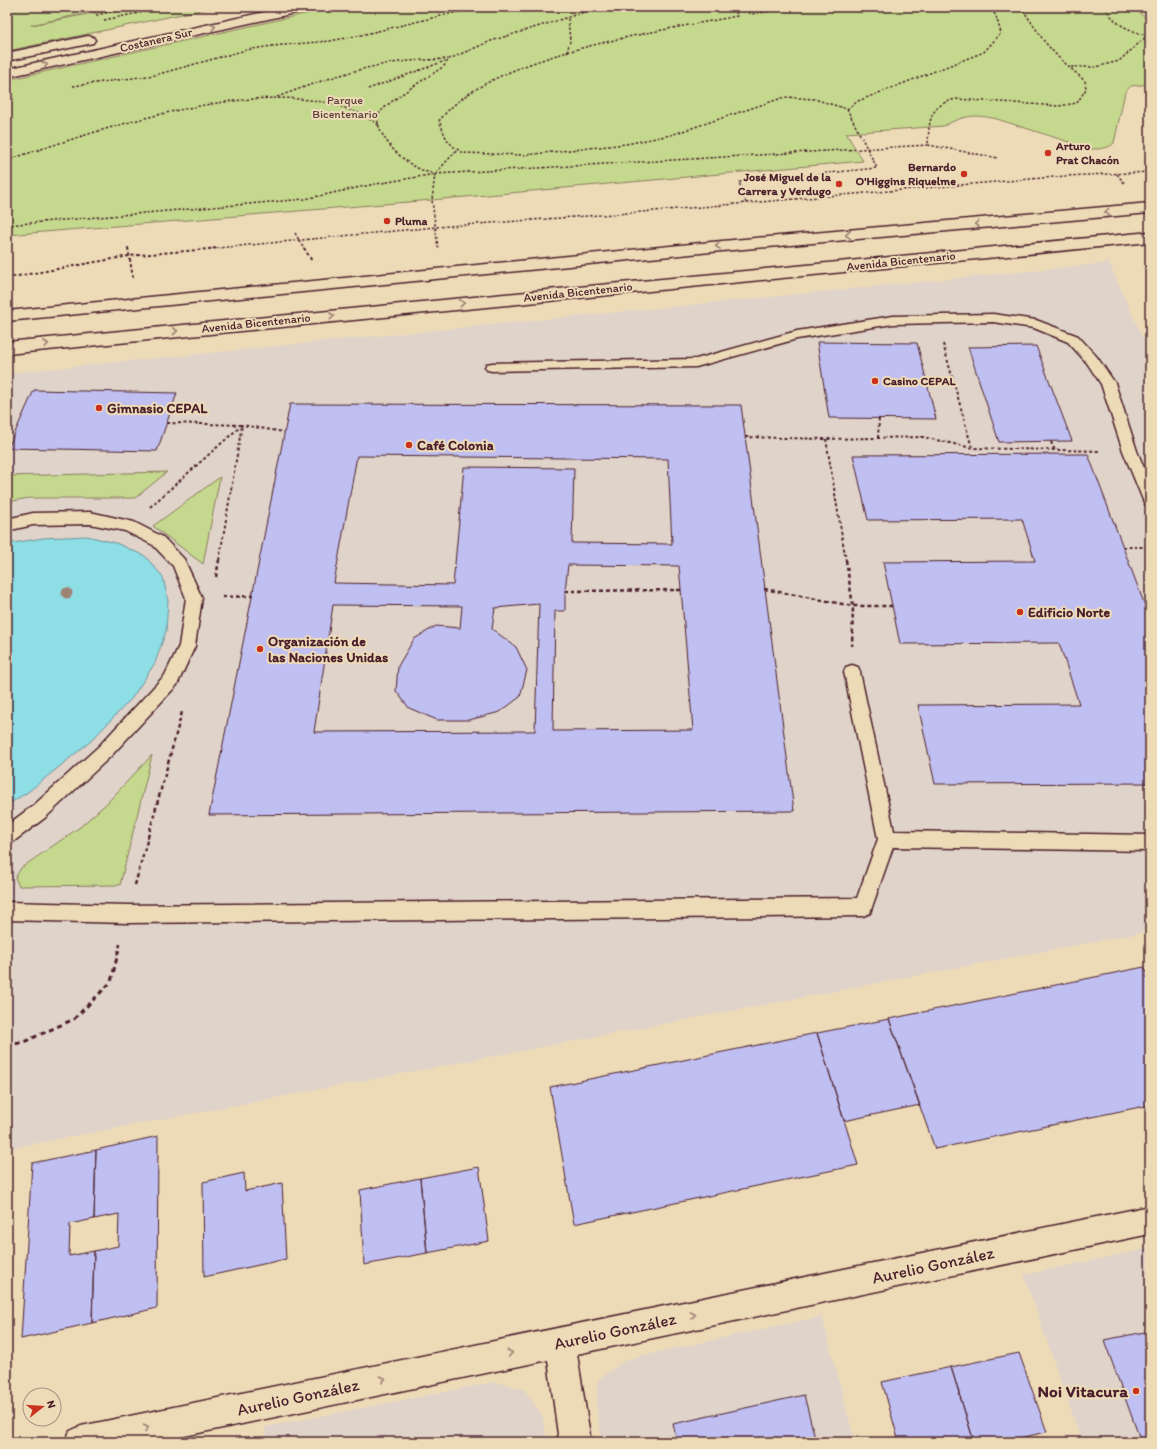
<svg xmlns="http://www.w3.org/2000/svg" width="1157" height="1449" font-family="Itim,sans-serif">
	<rect width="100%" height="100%" fill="#eddbb8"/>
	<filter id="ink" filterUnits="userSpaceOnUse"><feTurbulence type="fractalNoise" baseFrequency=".025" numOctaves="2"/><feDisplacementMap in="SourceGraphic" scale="8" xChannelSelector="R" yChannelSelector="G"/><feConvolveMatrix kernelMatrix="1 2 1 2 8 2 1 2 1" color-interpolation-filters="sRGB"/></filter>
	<g filter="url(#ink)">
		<!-- built -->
		<path fill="#e0d3c9" d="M1109,263L1150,354V931L7,1149V373Z
			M1150,1248V1442H1082L1024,1275Z
			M822,1316L855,1442H602L596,1405L598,1380L627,1359Z
			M495,1382L524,1389L543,1417L547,1442H265V1427Z"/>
		<!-- green -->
		<path fill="#c5d98e" stroke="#887c5c" d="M7,7H113L31,25L125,7H215L7,51Z
			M336,7H1136L1137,11L1150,21V84L1131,86L1125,92L1114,143C1108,149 1099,149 1091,149L997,119C975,114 964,115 944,126L846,133L863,161L432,200L7,235V80Z
			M167,472L135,498H29L7,502V476Z
			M220,477L203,564L153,526Z
			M152,755L120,885L19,886L15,878L21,868L80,827L107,803Z"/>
		<!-- water -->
		<path fill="#8ddee5" stroke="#72929b" d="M87,536L116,543L145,556L163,577L168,601L166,631L155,663L132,698L91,741L28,792L7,805V544L43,538Z"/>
		<!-- building -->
		<path fill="#c0bff1" stroke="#4a1f2b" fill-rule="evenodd" d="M817,342L917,343L936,419L829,418Z
			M1036,346L1072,441L999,442L968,347Z
			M34,390L177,393L157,451L8,448Z
			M290,404L741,405L794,811L209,815ZM357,456L668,459L672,544L572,543L574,468L464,467L453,585L334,583ZM568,565L679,566L693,730L553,731L555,611H565V591ZM539,604L535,731L314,732L333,605L462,606L460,628L436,626L414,639L398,666L396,691L409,708L437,720H469L500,712L520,697L527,670L516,647L492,629L495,608Z
			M1088,454L1150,619V783L935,784L918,705L1079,704L1059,643L900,644L883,562L1035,561L1022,519L868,520L853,455Z
			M1144,967L1150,979V1105L935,1149L889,1019Z
			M889,1019L920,1105L844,1121L817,1033Z
			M817,1033L858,1165L574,1224L550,1087Z
			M158,1136L157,1308L92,1323L94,1251L118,1246L119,1214L94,1219L96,1150Z
			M96,1150L94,1219L70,1224L69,1256L94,1251L92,1323L21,1339L32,1163Z
			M479,1167L489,1241L427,1253L420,1178Z
			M244,1173L245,1191L282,1183L286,1259L204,1277L203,1182Z
			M420,1178L427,1253L364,1265L360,1190Z
			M1150,1331V1442H1141L1104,1340Z
			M1019,1353L1047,1432L1000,1442H974L951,1367Z
			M951,1367L974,1442H899L882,1382Z
			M804,1395L816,1442H677L673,1424Z"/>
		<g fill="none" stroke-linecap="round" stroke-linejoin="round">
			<defs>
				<path id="lane" d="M993,314L1036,320L1078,336L1097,357L1115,383L1137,451L1150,482V505L1145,504L1143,500L1123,451L1101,384L1087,363L1068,342L1034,328L993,322L893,324L797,339L696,367L492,371L487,370L485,367L487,364L492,363L696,359L797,331L893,316Z
					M90,512L134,522L163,537L184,559L202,598L195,646L177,685L111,756L46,817L13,842L7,844V825L34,805L99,746L165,675L179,646L186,598L173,566L153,545L125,531L90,524L33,525L7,531V519L33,513Z
					M852,665L858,667L860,672L894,831L1150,835V851L893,847L872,907L870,913L863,916L127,923L7,920V902L127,905L857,898L878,839L844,672L846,667Z"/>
				<path id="street" d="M1150,1206V1234L577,1354L591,1442H559L548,1360L156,1442H65L70,1431L81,1426Z"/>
				<path id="secondary" d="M287,7H310L308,10L304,11L7,77V69Z
					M88,36L93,37L95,40L93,43L7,61V53Z
					M1150,203V213L711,252L7,321V311L711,242Z
					M1150,232V242L7,354V342Z"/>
			</defs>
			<!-- lane casing -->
			<use href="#lane" stroke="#4a1f2b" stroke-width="3"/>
			<!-- street casing -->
			<use href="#street" stroke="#4a1f2b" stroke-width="3"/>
			<!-- secondary casing -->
			<use href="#secondary" stroke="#4a1f2b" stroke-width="3"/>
			<!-- path-far3 -->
			<path stroke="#4a1f2b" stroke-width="1.5" stroke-dasharray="2.5 2" stroke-linecap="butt" d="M735,7L737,16C657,32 489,54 439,121L447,140L454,147L463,153L524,155L626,144L671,135L785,97L814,99L847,109L858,101L984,52L1001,33L996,16L990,7
				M741,7L751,14L797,7
				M96,15L134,7
				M104,20L168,7
				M567,52L570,41L568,18
				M1071,67H1096L1119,61L1147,36C1130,30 1113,25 1106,7
				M73,86L155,75L246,50L272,46L330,41L357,36L478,7
				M368,89L445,61
				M277,97C315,83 353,69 392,63C411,60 429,60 448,59
				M7,101L14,99
				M928,145L998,158
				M7,160C103,130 291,59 380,126
				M432,173C416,170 402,159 391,147C385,139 376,127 378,116C382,104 432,75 444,66L449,59L491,41L601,7
				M1117,174L1125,184
				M746,203L739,182L877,168L847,109
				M7,225L305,199L370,185L435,174L928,145C929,121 929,105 956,99L1059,106L1077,103L1086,89L1085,81L1058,57L1044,41L1021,7
				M295,233L304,249
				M128,247V249
				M438,248L432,200L435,174L457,150
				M208,249L436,227L642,212L1066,176L1150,172"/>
			<!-- path-far2 -->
			<path stroke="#4a1f2b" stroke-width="2" stroke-dasharray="3 2.5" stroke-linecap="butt" d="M128,248L133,278
				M304,248L312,261
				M7,278L129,256L219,248
				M943,344L972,448
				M167,423L242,425L219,561
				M745,437L826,439L923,437L972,448L1101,451
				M878,438L879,419
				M826,439L846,561
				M1051,442L1055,451
				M150,507L242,425L284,432
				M1123,547H1150"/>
			<!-- path-far1 -->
			<path stroke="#4a1f2b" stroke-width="2.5" stroke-dasharray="4 3" stroke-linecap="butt" d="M846,560L853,606L852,646
				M216,577L219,560
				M764,589L853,606H892
				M565,591L682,590
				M222,597L252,596
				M135,885L182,712
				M118,954L120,944"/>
			<!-- path -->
			<path stroke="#4a1f2b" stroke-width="3" stroke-dasharray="5 4" stroke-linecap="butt" d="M7,1046L26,1041L74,1019L111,982L118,953"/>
			<!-- lane -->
			<use href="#lane" fill="#eddbb8" fill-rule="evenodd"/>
			<!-- street -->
			<use href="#street" fill="#eddbb8" fill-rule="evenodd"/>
			<!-- secondary -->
			<use href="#secondary" fill="#eddbb8" fill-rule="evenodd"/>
		</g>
		<!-- trees -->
		<circle fill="#9d8373" cx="67" cy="593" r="5.5"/>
		<!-- one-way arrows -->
		<defs><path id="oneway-chevron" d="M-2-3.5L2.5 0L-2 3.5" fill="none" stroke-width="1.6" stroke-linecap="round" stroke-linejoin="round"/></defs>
		<g stroke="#9c7d72">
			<use href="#oneway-chevron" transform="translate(213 27) rotate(-13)"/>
			<use href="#oneway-chevron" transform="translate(45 65) rotate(-13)"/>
			<use href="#oneway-chevron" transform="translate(1107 212) rotate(175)"/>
			<use href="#oneway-chevron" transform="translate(977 224) rotate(175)"/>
			<use href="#oneway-chevron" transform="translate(848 235) rotate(175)"/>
			<use href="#oneway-chevron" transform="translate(718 246) rotate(175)"/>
			<use href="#oneway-chevron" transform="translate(462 303) rotate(-6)"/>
			<use href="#oneway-chevron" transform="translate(332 316) rotate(-6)"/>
			<use href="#oneway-chevron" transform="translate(175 331) rotate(-6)"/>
			<use href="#oneway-chevron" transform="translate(46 344) rotate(-6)"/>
			<use href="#oneway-chevron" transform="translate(693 1315) rotate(-12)"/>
			<use href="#oneway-chevron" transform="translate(510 1353) rotate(-12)"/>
			<use href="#oneway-chevron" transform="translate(383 1379) rotate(-12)"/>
			<use href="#oneway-chevron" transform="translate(146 1428) rotate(-12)"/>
		</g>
	</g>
	<!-- markers -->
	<g fill="#c8321e" stroke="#eddbb8" stroke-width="1.5">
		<circle cx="1048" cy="153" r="4"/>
		<circle cx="964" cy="174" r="4"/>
		<circle cx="839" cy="184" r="4"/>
		<circle cx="387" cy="221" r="4"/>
		<circle cx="875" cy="381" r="4"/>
		<circle cx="99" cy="408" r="4"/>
		<circle cx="409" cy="445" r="4"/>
		<circle cx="1020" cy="612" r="4"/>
		<circle cx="260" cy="649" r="4"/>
		<circle cx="1136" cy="1391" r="4"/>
	</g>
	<g text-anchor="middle" stroke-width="4" stroke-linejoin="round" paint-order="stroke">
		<!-- far-street labels -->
		<g font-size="12" fill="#4a1f2b" stroke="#eddbb8">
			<text transform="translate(156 40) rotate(-13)" y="4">Costanera Sur</text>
			<text transform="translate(901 261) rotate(-6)" y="4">Avenida Bicentenario</text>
			<text transform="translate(578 292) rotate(-6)" y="4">Avenida Bicentenario</text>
			<text transform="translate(256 323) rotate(-6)" y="4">Avenida Bicentenario</text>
		</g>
		<!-- far-park labels -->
		<g font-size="12" fill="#5c3b3a" stroke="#eddbb8">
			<text x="345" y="104">Parque<tspan x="345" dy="14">Bicentenario</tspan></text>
		</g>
		<!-- far-poi labels -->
		<g font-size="12" font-weight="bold" fill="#4a1f2b" stroke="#eddbb8" text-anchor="start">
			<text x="1056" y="150">Arturo<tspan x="1056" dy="14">Prat Chacón</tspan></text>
			<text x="956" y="171" text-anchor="end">Bernardo<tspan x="956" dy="14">O'Higgins Riquelme</tspan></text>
			<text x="831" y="181" text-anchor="end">José Miguel de la<tspan x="831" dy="14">Carrera y Verdugo</tspan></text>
			<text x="395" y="225">Pluma</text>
			<text x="883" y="385">Casino CEPAL</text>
		</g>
		<!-- poi labels -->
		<g font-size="14" font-weight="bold" fill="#4a1f2b" stroke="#eddbb8" text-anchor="start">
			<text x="107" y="413">Gimnasio CEPAL</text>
			<text x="417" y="450">Café Colonia</text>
			<text x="1028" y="617">Edificio Norte</text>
			<text x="268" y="646">Organización de<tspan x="268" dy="16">las Naciones Unidas</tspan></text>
		</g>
		<!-- near-street labels -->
		<g font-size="17" fill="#4a1f2b" stroke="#eddbb8">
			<text transform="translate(933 1265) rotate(-12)" y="6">Aurelio González</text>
			<text transform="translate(615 1331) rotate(-12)" y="6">Aurelio González</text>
			<text transform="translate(298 1397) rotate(-12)" y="6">Aurelio González</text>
		</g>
		<!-- near-poi labels -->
		<g font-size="17" font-weight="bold" fill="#4a1f2b" stroke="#eddbb8" text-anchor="end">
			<text x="1128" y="1397">Noi Vitacura</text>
		</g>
	</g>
	<!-- margin -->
	<rect width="1157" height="1449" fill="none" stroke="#eddbb8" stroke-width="24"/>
	<rect x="12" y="12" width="1133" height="1425" fill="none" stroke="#4a1f2b" stroke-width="1.5" filter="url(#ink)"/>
	<!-- north arrow -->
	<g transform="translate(42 1407) rotate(73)"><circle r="19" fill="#eddbb8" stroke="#ac9080"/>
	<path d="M0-3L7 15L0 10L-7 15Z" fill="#c8321e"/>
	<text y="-6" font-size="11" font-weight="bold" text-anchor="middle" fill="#4a1f2b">N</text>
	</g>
</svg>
